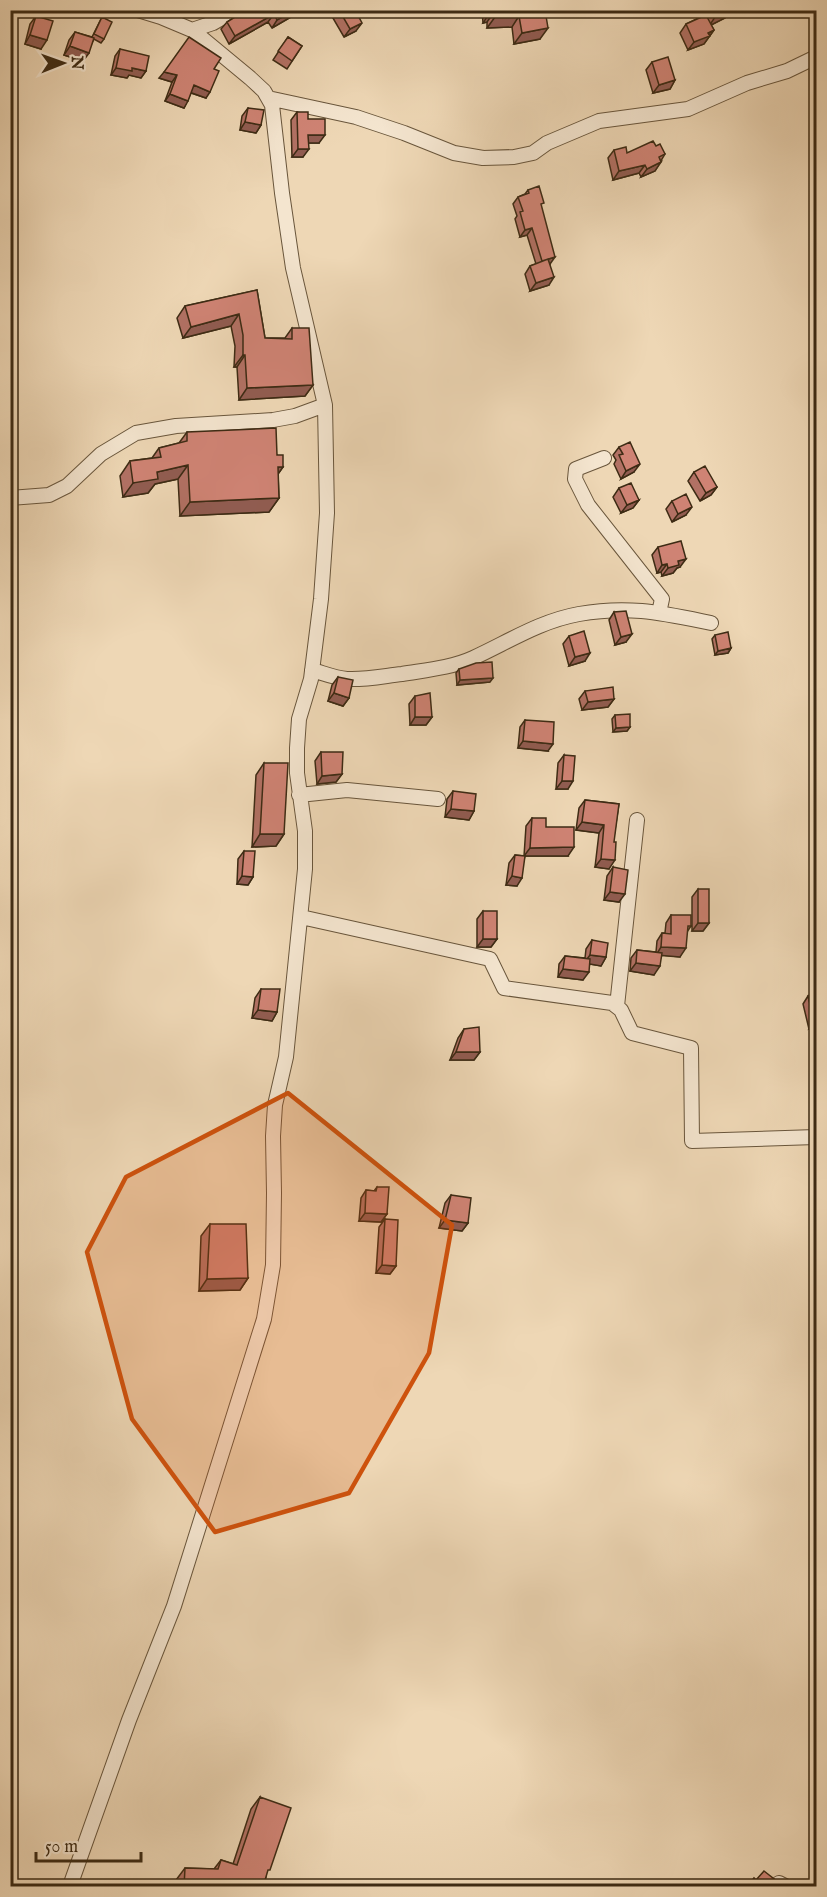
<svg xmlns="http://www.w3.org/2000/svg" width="827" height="1897" font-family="'IM FELL English',serif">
	<rect width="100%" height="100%" fill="#eed7b5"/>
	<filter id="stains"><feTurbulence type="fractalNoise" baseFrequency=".00333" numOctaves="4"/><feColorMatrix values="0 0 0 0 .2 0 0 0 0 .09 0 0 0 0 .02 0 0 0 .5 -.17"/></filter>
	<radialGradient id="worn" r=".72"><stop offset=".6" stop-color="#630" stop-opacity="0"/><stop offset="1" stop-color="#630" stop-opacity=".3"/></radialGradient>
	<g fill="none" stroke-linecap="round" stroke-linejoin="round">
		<defs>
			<path id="street" d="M138,10L161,17L192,30L213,23L235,10
				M268,98L356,117L404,133L454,153L483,158L514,157L533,153L547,143L599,121L688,109L747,83L787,71L816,57
				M604,458L576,469L575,479L588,505L662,599L659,613
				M10,498L49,495L67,486L101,454L136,433L176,426L273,420L295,416L325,405
				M312,670C323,673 335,678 347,679C366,680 384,676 402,674C426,670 451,668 473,658C508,642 540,621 579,614C629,605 662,613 711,623
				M299,795L347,790L438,799
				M301,917L490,959L504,988L612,1003L621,1010L632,1033L691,1048L692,1141L816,1137
				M617,1006L637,820
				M779,1883L785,1886
				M70,1886L129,1720L174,1606L264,1319L273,1265L274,1193L273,1136L275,1105L286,1057L305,869V831L297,773V748L299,719L311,679L321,599L327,513L325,405L293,268L282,193L272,105L264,91L250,78L192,30"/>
		</defs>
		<!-- street casing -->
		<use href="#street" stroke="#69563c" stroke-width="16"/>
		<!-- street -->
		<use href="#street" stroke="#f4e5cf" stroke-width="14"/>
	</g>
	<!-- wall -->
	<path fill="#b27164" stroke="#3d2b14" stroke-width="1.5" d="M246,10H303L272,28L268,22L229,44L221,29L227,22Z
		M332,10H355L356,31L344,37L330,13Z
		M482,10H545L540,39L514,44L512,27L487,28V22L483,23Z
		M702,10H731L725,18L711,25L714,30L704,44L688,50L680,33L686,24L705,15Z
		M36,16L41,49L25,44L30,24Z
		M102,17L104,39L101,43L94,39L83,61L64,55L69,40L75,32L92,37Z
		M288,37L302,46L287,69L273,60Z
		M120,49L146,71L141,78L129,75L127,78L111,75L115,56Z
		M652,62L675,80L670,89L653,93L646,70Z
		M214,69L206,98L191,93L184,108L165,101L172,82L159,78Z
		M248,108L261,125L256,133L240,130L242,116Z
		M297,112L308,119L319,143H308L303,157H292L291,120Z
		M656,146L665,154L655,171L641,177L639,173L613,180L608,158L614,150L627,153Z
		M528,190L541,206L550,264L549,285L530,291L525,274L530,266L536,264L527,235L520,237L515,219L517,216L513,204L518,197L525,194Z
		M257,290L265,338H285L292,328L313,385L305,396L239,400L237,367H234L235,346L231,326L183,338L177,318L185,306Z
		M187,432L277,455L283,467L278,474L279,498L269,512L180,516L178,479L155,484L148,493L123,497L120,476L130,461L152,458L159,448L179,443Z
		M619,447L634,472L621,479L614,464L616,460L613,455Z
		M694,472L717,487L711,495L700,501L688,481Z
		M619,488L639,500L633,508L621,513L613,497Z
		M672,501L686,515L672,522L666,509Z
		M658,547L680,567L677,568L673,573L662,576L661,572L657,573L652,555Z
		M614,612L626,642L615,645L609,620Z
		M715,635L731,648L728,653L715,655L712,639Z
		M569,636L585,661L569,666L563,644Z
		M459,669L490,682L457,685L456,673Z
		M338,677L349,698L343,706L328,701L332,685Z
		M585,691L614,699L608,707L582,710L579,699Z
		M415,696L432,717L426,725H410L409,704Z
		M615,715L630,727L627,731L613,732L612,719Z
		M525,720L548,751L518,748L520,727Z
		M321,752L342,774L336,782L317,784L315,761Z
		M564,755L568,789H556L558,763Z
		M264,763L284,834L276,846L252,847L256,775Z
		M453,791L474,811L469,820L445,817L447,799Z
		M585,800L619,804L609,869L595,867L599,833L576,830L579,808Z
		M532,818L546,827L568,856H525L517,886L506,885L509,863L515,855L524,856L526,826Z
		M244,851L253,877L248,885L237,884L238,859Z
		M613,867L619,902L604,900L607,876Z
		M698,889L709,923L703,931H692V897Z
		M483,911L497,939L491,947H477V919Z
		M671,915L691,926L687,932L680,957L662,955L654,975L630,971L631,958L637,950L656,952L657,941L662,933H665L666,923Z
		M592,940L606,957L601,966L590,964L583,980L558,977L559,964L565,956L585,958L586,949Z
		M261,989L277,1012L272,1021L252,1018L255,998Z
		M808,996L816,1027L809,1029L803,1004Z
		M464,1029L480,1052L474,1060H450L458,1038Z
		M377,1187L387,1214L381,1222L359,1221L361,1198L366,1190L374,1191Z
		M451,1195L468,1223L462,1231L439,1228L445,1203Z
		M385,1219L396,1266L390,1274L376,1273L379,1227Z
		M210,1224L248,1278L240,1290L199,1291L201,1236Z
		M260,1797L266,1877L263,1887H176V1880L185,1868L214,1869L221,1860L233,1864L251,1809Z"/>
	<!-- shaded-wall -->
	<path fill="#915c51" stroke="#3d2b14" stroke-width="1.5" d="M294,10H303L272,28L277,20Z
		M731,10L725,18L709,26L715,17Z
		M490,12H494L487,22L483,23Z
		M274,14L268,22L229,44L235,36Z
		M519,16L512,27L487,28L495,17Z
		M362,23L356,31L344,37L350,29Z
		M548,28L540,39L514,44L522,33Z
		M714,30L704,44L688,50L694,42Z
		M30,35L47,40L41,49L25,44Z
		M70,46L89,53L83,61L64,55Z
		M116,68H132L146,71L141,78L129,75L127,78L111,75Z
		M164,72L177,75L172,82L159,78Z
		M675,80L670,89L653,93L659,85Z
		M194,85L210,92L206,98L189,92Z
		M170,94L188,101L184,108L165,101Z
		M245,122L261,125L256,133L240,130Z
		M308,135H325L319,143H302Z
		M298,149H309L303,157H292Z
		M661,162L655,171L641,177L647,169Z
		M645,165L639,173L613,180L619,171Z
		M532,228L527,235L520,237L525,230Z
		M555,257L550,264L537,268L542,261Z
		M554,277L549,285L530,291L536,283Z
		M239,314L231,326L183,338L191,327Z
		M243,355H245L237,367H234Z
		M313,385L305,396L239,400L247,388Z
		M640,464L634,472L621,479L626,471Z
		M188,465L178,479L155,484L148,493L123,497L133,483L157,472Z
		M278,467H283L273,481Z
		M717,487L711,495L700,501L706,493Z
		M279,498L269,512L180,516L190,502Z
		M639,500L633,508L621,513L627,505Z
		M692,507L686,515L672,522L678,514Z
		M686,559L680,567L677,568L673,573L662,576L668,568L678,561Z
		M667,564L661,572L657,573L662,565Z
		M632,634L626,642L615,645L621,637Z
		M731,648L728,653L715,655L718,651Z
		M590,653L585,661L569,666L575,657Z
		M493,678L490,682L457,685L460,680Z
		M334,693L349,698L343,706L328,701Z
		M614,699L608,707L582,710L588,702Z
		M415,717H432L426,725H410Z
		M630,727L627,731L613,732L616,728Z
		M523,741L553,744L548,751L518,748Z
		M342,774L336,782L317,784L322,776Z
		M562,781H573L568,789H556Z
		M451,809L474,811L469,820L445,817Z
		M582,822L604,825L599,833L576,830Z
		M260,834H284L276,846L252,847Z
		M574,847L568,856H524L530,848Z
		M601,859L615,860L609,869L595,867Z
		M242,876L253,877L248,885L237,884Z
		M512,876L522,878L517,886L506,885Z
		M610,892L625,894L619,902L604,900Z
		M698,923H709L703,931H692Z
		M483,939H497L491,947H477Z
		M661,947L686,948L680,957L656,955Z
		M590,955L606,957L601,966L584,963Z
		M636,963L660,966L654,975L630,971Z
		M563,969L589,972L583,980L558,977Z
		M258,1010L277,1012L272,1021L252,1018Z
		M814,1020H816V1027L809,1029Z
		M456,1052H480L474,1060H450Z
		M365,1213L387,1214L381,1222L359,1221Z
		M445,1220L468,1223L462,1231L439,1228Z
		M382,1265L396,1266L390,1274L376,1273Z
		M248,1278L240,1290L199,1291L207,1279Z"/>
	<!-- building -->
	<path fill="#cf8374" stroke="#3d2b14" stroke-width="1.5" d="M246,10H294L277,20L274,14L235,36L227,22Z
		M339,10H355L362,23L350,29Z
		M490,10H545L548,28L522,33L519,16L495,17L494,12H490Z
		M712,10H730L715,17Z
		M706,15L714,30L708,33L710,36L694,42L686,24Z
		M36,16L53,21L47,40L30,35Z
		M102,17L112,22L104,39L94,34Z
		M75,32L94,38L89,53L70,46Z
		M189,37L221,58L214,69L219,71L210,92L194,85L188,101L170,94L177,75L164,72Z
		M288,37L302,46L292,61L278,51Z
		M120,49L149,56L146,71L132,68V71L116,68Z
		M668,57L675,80L659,85L652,62Z
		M248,108L264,110L261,125L245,122Z
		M297,112H308V119H325V135H308L309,149H298Z
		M653,141L656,146L660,144L665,154L659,157L661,162L647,169L645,165L619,171L614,150L626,147L627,153Z
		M539,186L544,203L541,204L555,257L542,261L532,228L525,230L520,212L523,211L518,197L529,193L528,190Z
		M548,259L554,277L536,283L530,266Z
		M257,290L265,338L292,339V328H309L313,385L247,388L245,355H243V335L239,314L191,327L185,306Z
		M276,428L277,455H283V467H278L279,498L190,502L188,465L157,472L158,479L133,483L130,461L161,457L159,448L187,441V432Z
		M630,442L640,464L626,471L619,455L623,454L619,447Z
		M705,466L717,487L706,493L694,472Z
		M631,483L639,500L627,505L619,488Z
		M686,494L692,507L678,514L672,501Z
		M681,541L686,559L678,561L679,565L668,568L667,564L662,565L658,547Z
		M626,611L632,634L621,637L614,612Z
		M584,631L590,653L575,657L569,636Z
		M728,632L731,648L718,651L715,635Z
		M492,662L493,678L460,680L459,669L476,663Z
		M338,677L353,680L349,698L334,693Z
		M613,687L614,699L588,702L585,691Z
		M430,693L432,717H415V696Z
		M630,714V727L616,728L615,715Z
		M525,720L554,722L553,744L523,741Z
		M321,752H343L342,774L322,776Z
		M564,755L575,756L573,781H562Z
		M264,763H288L284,834H260Z
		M453,791L476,794L474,811L451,809Z
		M585,800L619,804L614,842H616L615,860L601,859L604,825L582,822Z
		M532,818H546V827H574V847L530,848Z
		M244,851H255L253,877L242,876Z
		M515,855L525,856L522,878L512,876Z
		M613,867L628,870L625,894L610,892Z
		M698,889H709V923H698Z
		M483,911H497V939H483Z
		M671,915H691V926H688L686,948L661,947L662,933L671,934Z
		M592,940L608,943L606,957L590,955Z
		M637,950L662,953L660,966L636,963Z
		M565,956L590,959L589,972L563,969Z
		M261,989H280L277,1012L258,1010Z
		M816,994V1020H814L808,996Z
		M479,1027L480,1052H456L464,1029Z
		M377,1187H389L387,1214L365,1213L366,1190L376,1191Z
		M451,1195L471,1198L468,1223L445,1220Z
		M385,1219L398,1220L396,1266L382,1265Z
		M210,1224H246L248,1278L207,1279Z
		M260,1797L291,1808L270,1870H268L263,1887H184L185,1868L218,1869L221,1860L237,1865Z
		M764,1871L778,1882L775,1887H747L754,1878L756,1880Z"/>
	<!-- marked area -->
	<path fill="#ce520d" fill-opacity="0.2" stroke="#ce520d" stroke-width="4.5" stroke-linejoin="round" d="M288,1093L452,1225L429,1353L349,1493L215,1532L132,1419L87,1252L126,1177Z"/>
	<!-- margin -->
	<rect width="827" height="1897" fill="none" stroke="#eed7b5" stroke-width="36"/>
	<rect x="12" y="12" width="803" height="1873" fill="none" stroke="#3d2b14" stroke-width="3"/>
	<rect x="18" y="18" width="791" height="1861" fill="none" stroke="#3d2b14" stroke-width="1.5"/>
	<!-- north arrow -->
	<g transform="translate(63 63) rotate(89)" stroke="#f4e5cf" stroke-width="4.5" paint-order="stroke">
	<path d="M0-4.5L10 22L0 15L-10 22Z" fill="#3d2b14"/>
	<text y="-9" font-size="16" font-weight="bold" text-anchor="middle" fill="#3d2b14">N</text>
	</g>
	<!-- scale -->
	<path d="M36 1852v9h105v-9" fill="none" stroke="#3d2b14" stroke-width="3"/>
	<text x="45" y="1852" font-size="18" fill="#3d2b14" stroke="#f4e5cf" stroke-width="4.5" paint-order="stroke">50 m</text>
	<rect width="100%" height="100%" filter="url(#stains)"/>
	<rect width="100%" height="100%" fill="url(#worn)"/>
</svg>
